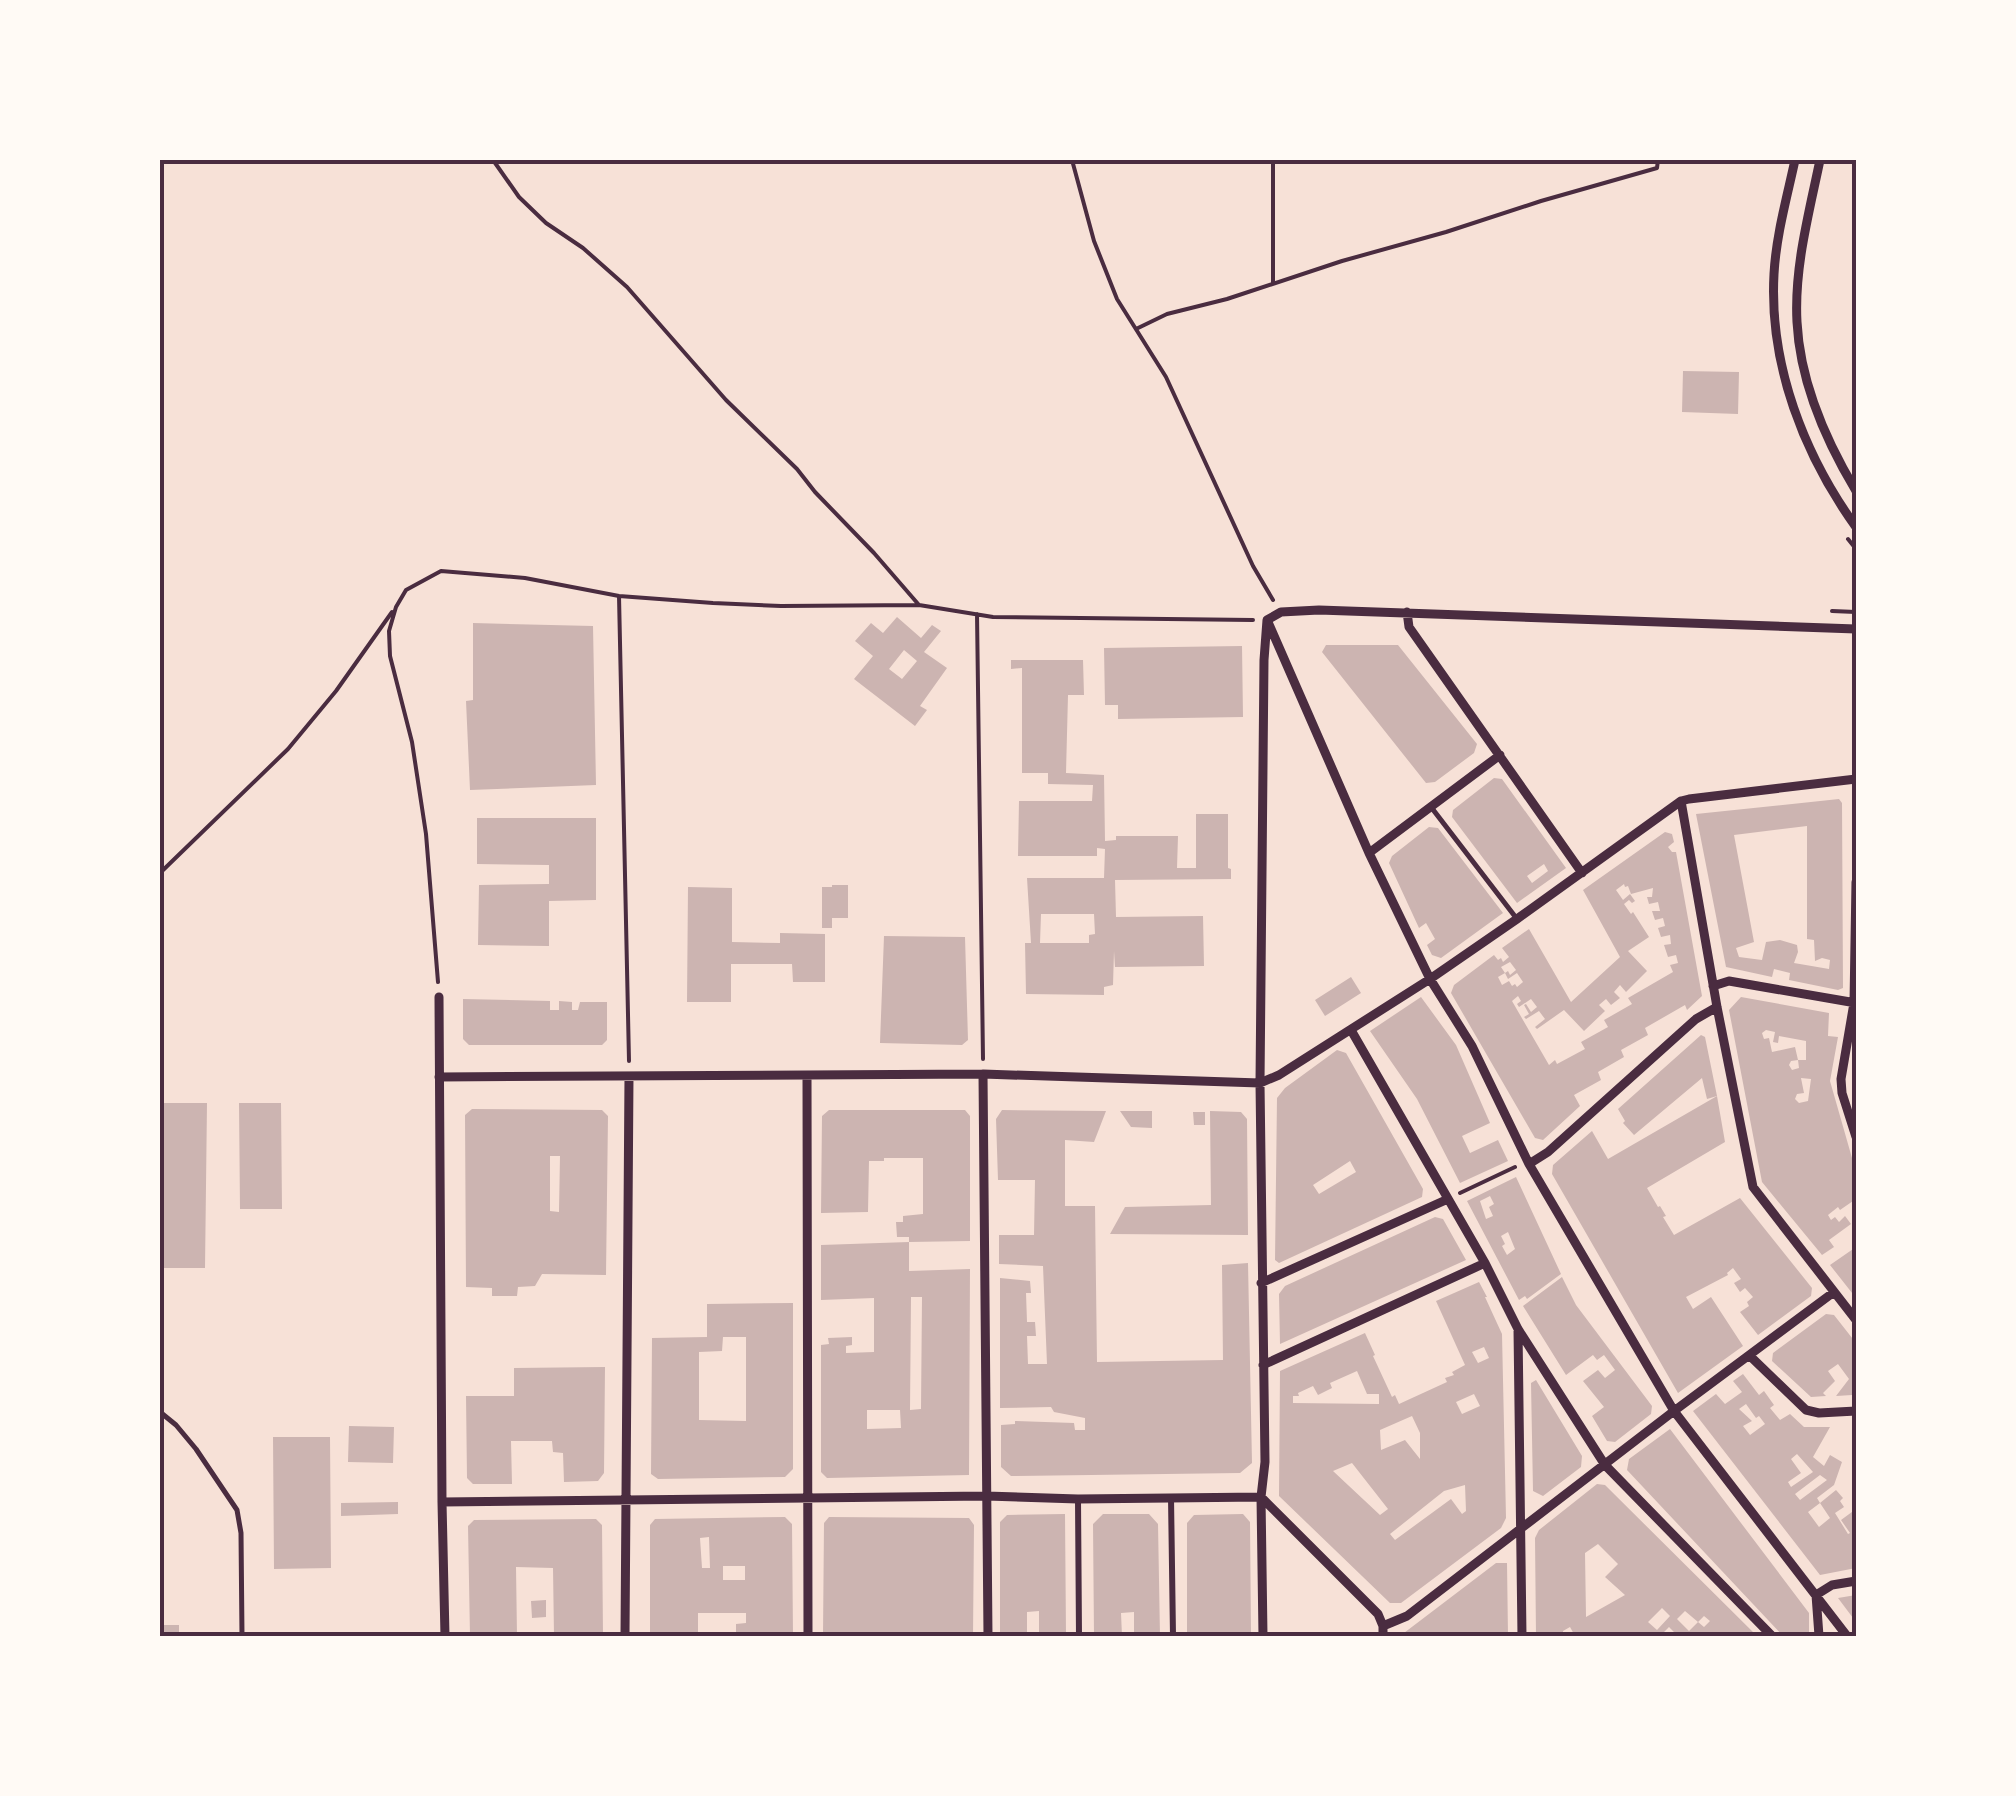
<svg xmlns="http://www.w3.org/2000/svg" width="2016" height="1796" font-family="Roboto,sans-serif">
	<rect width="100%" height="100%" fill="#f7e1d7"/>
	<!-- building -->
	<path fill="#ccb4b1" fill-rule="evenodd" d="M1683,371L1739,372L1738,414L1682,412Z
		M897,617L921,638L932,625L941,631L924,652L947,668L920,706L927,710L915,726L854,679L873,656L855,641L871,623L883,633ZM904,650L917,661L902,679L889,669Z
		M473,623L593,626L596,785L470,790L466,701L473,700Z
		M1326,645H1398L1477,744L1474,753L1435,782L1426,783L1322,652Z
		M1242,646L1243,717L1118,719V705H1105L1104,648Z
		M1011,660H1083L1084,695H1068L1066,773L1104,775L1105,841L1116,840V836H1178L1177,868H1196V814H1228V868L1231,869V879L1115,880L1116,917L1203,916L1204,966L1115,967L1114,951L1113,985L1104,987V995L1026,994L1025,943H1031L1027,878H1104L1105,849L1097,848V856H1018L1019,801H1092L1093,785L1048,784V773H1022V668L1011,669ZM1041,914H1094L1095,934L1089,935V943H1040Z
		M1494,778L1502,779L1566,868L1517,903L1452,817L1453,810ZM1544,864L1548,871L1532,883L1527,876Z
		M1839,799L1842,803L1843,988L1838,990L1789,980L1790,973L1774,969L1772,977L1726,967L1696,814ZM1807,826V939L1814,940L1815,961L1822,958L1830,960L1829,969L1794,963L1798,952L1797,945L1780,940L1766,942L1762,960L1739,957L1736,948L1754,942L1734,835Z
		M477,818H596V900L549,901V946L478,945L479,885L549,884V865L477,864Z
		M1429,827L1438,828L1503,913L1441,958L1432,955L1427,945L1435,939L1426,923L1419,928L1389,863L1392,856Z
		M1665,832L1672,834L1674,842L1668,847L1672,852H1676L1702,996L1687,1010L1685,1005L1645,1028L1648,1035L1621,1050L1624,1057L1598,1072L1601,1080L1574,1095L1580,1106L1543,1140L1535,1138L1451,993L1454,985L1494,955L1498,960L1501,958L1503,962L1509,957L1502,948L1529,929L1571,1002L1620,957L1583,890ZM1624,884L1625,887L1628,886L1631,894L1653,888L1652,897H1647L1649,904L1658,902L1660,911H1652L1655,920L1663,918L1665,926L1658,928L1661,937L1670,935L1671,944L1664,945L1668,957L1676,955L1678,963L1670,965L1673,972L1628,998L1632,1004L1604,1020L1608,1027L1581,1042L1585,1049L1557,1064L1555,1060L1549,1065L1512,1001L1518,996L1521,1001L1517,1004L1519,1007L1531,999L1537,1007L1531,1012L1526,1004L1524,1005L1529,1014L1524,1017L1526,1019L1539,1011L1545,1019L1535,1027L1537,1029L1564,1010L1584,1031L1605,1011L1599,1005L1606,999L1611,1005L1620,998L1614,992L1620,985L1626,992L1647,971L1628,951L1649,937L1633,912L1631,914L1624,904L1629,900L1632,903L1635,901L1630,894L1623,900L1616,890ZM1510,962L1516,970L1510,975L1508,971L1505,973L1508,979L1517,973L1523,982L1517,987L1515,984L1512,986L1509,981L1502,985L1498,977L1505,973L1501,967Z
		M832,885H848V918H832V928H822V887H832Z
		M688,887L732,888V942L780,943V933L825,934V982H793L792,964H731V1002H687Z
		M884,936L965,937L968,1040L962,1045L880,1043Z
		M1351,977L1361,993L1325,1016L1315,1000Z
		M1421,997L1456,1045L1490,1123L1462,1136L1470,1153L1498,1140L1508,1161L1460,1183L1417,1099L1370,1031Z
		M1741,997L1829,1013L1828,1036L1838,1037L1830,1081L1856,1172V1207L1853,1201L1840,1210L1838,1207L1828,1215L1831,1220L1835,1217L1839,1222L1845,1216L1851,1224L1829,1240L1834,1247L1822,1255L1762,1182L1729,1010ZM1766,1030L1775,1032L1773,1042L1778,1043L1779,1036L1806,1041V1060H1798L1799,1068L1792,1070L1789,1065L1791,1061L1798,1060L1795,1047L1772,1052L1769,1038L1764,1039L1762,1033ZM1801,1078L1811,1079L1808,1101L1799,1103L1795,1099L1797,1094L1804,1093Z
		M463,999L550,1001V1010H559V1001L572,1002V1010H578L580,1002H607V1040L602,1045H469L463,1039Z
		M1701,1035L1705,1037L1717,1096L1707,1099L1702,1078L1634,1135L1623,1123L1625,1121L1618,1109Z
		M1337,1050L1346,1053L1423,1189L1422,1197L1279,1263L1275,1260L1277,1098L1285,1088ZM1350,1161L1356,1172L1319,1194L1313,1185Z
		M1717,1096L1725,1142L1647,1188L1658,1207L1660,1206L1666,1216L1663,1217L1674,1235L1740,1198L1812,1288L1811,1296L1758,1335L1740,1312L1749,1306L1747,1302L1753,1297L1745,1288L1740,1292L1734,1283L1741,1279L1733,1268L1727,1273L1728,1275L1686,1297L1693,1309L1711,1297L1743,1346L1678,1393L1552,1174L1553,1165L1592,1131L1608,1159Z
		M160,1103H207L205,1268H160Z
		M239,1103H281L282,1209H240Z
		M472,1109L602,1110L608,1116L606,1275L542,1274L535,1286L518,1287L517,1296H492V1288L466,1287L465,1115ZM550,1156H560L559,1212L550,1211Z
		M829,1110H965L970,1116V1241L909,1242V1237H897L896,1222H903V1216L923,1214V1158H884V1161H869L868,1212L821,1213L822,1116Z
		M1002,1110L1106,1111L1094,1142L1065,1140V1206H1095L1097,1362L1223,1360L1222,1265L1248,1263L1252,1463L1240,1473L1011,1476L1001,1467V1425L1015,1424V1421L1074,1423L1075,1430H1085V1418L1054,1412L1051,1407L1000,1408V1278L1030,1281L1031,1293H1026L1027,1322H1035L1036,1336H1027L1028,1364H1047L1043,1266L999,1264V1235H1034L1035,1180H998L996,1119Z
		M1120,1111H1152V1128L1131,1127Z
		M1210,1111L1241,1112L1247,1119L1248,1235L1110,1234L1125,1207L1211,1205Z
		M1193,1112H1205V1125H1194Z
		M1516,1177L1561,1274L1527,1299L1525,1296L1519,1300L1467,1201ZM1490,1196L1494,1204L1489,1207L1493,1216L1486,1219L1480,1201ZM1508,1232L1515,1249L1507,1255L1502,1246L1505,1244L1501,1236Z
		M1435,1217L1443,1219L1466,1260L1280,1344L1279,1294L1285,1286Z
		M909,1242V1271L970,1269L969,1475L827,1478L821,1472V1345L829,1344L828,1338L852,1337V1345L846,1346V1353L874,1352V1298L821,1300V1245ZM911,1297H922L921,1409L910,1410ZM867,1410H900L901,1428L867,1429Z
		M1856,1247V1298L1830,1265Z
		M1562,1277L1576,1305L1652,1406L1651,1414L1615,1442L1607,1441L1592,1416L1604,1407L1583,1381L1598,1370L1605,1378L1615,1370L1604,1355L1597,1360L1593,1355L1566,1375L1523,1306Z
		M1479,1282L1487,1297H1485L1502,1334L1506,1518L1501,1528L1401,1603H1390L1279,1496L1280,1371L1365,1333L1375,1355L1373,1356L1392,1397L1395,1395L1399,1404L1447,1382L1445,1378L1454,1375L1452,1372L1465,1365L1436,1301ZM1484,1347L1489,1358L1478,1363L1472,1352ZM1357,1371L1367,1394H1379V1404L1293,1403V1396H1299L1298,1393L1313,1386L1318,1395L1332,1388L1330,1383ZM1474,1394L1480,1406L1462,1414L1456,1402ZM1412,1416L1420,1433V1459L1405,1440L1381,1450L1380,1430ZM1352,1463L1388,1509L1380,1515L1333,1471ZM1465,1485L1466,1511L1462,1514L1451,1499L1395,1540L1390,1534L1444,1491Z
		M793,1303V1469L785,1477L658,1479L651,1474L652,1338L707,1337V1304ZM723,1337H746V1421L699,1420V1352L722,1351Z
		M1826,1314L1834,1315L1856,1343V1398L1852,1395L1836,1396L1849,1379L1838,1364L1828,1371L1835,1381L1823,1393L1826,1396L1811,1397L1772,1361L1773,1353Z
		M605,1367L604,1473L598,1481L564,1482L563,1453L553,1452L552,1441H511L512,1484H473L467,1478L466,1396H514V1368Z
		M1743,1374L1759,1395L1764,1391L1774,1405L1770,1408L1780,1420L1790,1414L1804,1427H1830L1813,1457L1824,1466L1830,1455L1842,1462L1834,1485L1817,1498L1820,1503L1836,1490L1843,1498L1840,1501L1844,1507L1835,1513L1848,1534L1850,1533L1841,1520L1856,1509V1568L1820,1575L1693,1411L1716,1394L1725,1404L1742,1392L1733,1381ZM1746,1404L1756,1418L1759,1416L1765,1424L1750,1435L1743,1426L1752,1421L1739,1409ZM1797,1454L1813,1472L1791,1487L1788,1482L1801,1473L1791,1459ZM1820,1475L1827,1480L1800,1500L1795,1494ZM1820,1503L1830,1518L1819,1527L1808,1512Z
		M1536,1380L1582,1456L1581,1467L1543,1496L1533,1491L1531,1383Z
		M349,1426L394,1427L393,1463L348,1462Z
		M1670,1429L1809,1613V1636H1783L1627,1470L1629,1459Z
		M273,1437H330L331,1568L274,1569Z
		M1597,1484L1605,1485L1757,1636H1689L1687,1634L1678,1636L1669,1627L1660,1636H1575L1570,1627L1563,1631V1636H1536L1535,1538L1539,1530ZM1598,1544L1618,1564L1605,1577L1625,1595L1586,1617L1585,1553ZM1662,1608L1670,1616L1657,1630L1648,1622ZM1685,1611L1698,1622L1704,1616L1710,1621L1704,1627L1698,1622L1689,1631L1677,1619Z
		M398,1502V1514L341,1516V1503Z
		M1065,1514L1066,1636H1039V1611L1027,1612V1636H1000V1522L1007,1515Z
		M1103,1514H1149L1158,1524L1160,1636H1134V1612L1121,1613L1122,1636H1094L1093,1524Z
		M1243,1514L1250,1522L1251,1636H1187V1523L1194,1515Z
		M785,1517L792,1524L793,1636H736V1624L746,1623V1613H698V1636H650V1525L655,1519ZM709,1537L710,1568H702L700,1538ZM723,1566H745V1580H723Z
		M829,1517L969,1518L974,1525L973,1636H823L824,1523Z
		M596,1519L602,1525L603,1636H554L553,1568L516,1567L517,1636H470L468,1526L474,1520Z
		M1496,1563H1507L1508,1636H1400Z
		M1856,1595V1622L1838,1598Z
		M546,1600V1617L532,1618L531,1601Z
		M160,1625H179V1636H160Z"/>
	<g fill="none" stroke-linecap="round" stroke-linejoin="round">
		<!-- path -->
		<path stroke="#4a2c40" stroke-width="4" d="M493,160L519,197L546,223L583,248L627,287L726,400L797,469L815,492L874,553L919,605
			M1072,160L1094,241L1117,299L1166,377L1253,566L1273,600
			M1273,284V160
			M1136,329L1167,314L1227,299L1342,261L1446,232L1541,201L1657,168L1658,160
			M1848,539L1856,549
			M619,596L629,1061
			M1832,611L1856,612
			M977,614L983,1059
			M160,873L288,749L336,691L392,612
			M438,982L426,834L412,742L390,656L389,631L396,607L406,590L441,571L525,578L619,596L713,603L781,606L919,605L993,617L1253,620
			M1460,1193L1515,1167"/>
		<!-- service -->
		<path stroke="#4a2c40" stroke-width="5" d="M1431,807L1517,919
			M160,1412L176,1425L196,1449L237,1510L241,1533L242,1636"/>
		<!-- pedestrian -->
		<path stroke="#4a2c40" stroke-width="6" d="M1171,1497L1173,1636
			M1078,1499L1079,1636"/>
		<!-- minor -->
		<path stroke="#4a2c40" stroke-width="9" d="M1795,160C1787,197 1776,236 1774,274C1769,365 1804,455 1856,527
			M1820,160C1809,213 1794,268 1797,322C1800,382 1826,441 1856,491
			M1407,612L1409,627L1582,873
			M1268,622L1369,853L1430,979L1472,1046L1529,1164L1674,1411L1847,1636
			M1681,801L1717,1007L1753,1187L1856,1320
			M1369,853L1500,755
			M1856,882L1854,1003L1841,1079L1842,1093L1856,1137
			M1713,986L1729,981L1856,1003
			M439,997L442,1502L445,1636
			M1351,1030L1485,1263L1518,1329L1605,1465L1772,1636
			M983,1074L988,1636
			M807,1076L808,1636
			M439,1077L983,1074L1260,1083L1279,1075L1430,979L1517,919L1681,801L1689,799L1856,779
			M1529,1164L1548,1152L1696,1019L1717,1007
			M1261,1283L1448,1199
			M1518,1329L1522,1636
			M1750,1356L1806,1410L1819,1413L1856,1411
			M1263,1365L1485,1263
			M442,1502L986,1496L1078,1499L1261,1497L1378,1614L1383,1626V1636
			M1383,1626L1407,1616L1674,1411L1834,1292
			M625,1636L629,1076
			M1263,1636L1261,1497L1265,1462L1260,1083L1264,660L1267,620L1281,612L1319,610L1856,629
			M1819,1636L1816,1595L1832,1585L1856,1581"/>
	</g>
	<!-- border -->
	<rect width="2016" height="1796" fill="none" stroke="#fffaf5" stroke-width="325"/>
	<rect x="162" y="162" width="1692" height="1472" fill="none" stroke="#4a2c40" stroke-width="4"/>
</svg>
